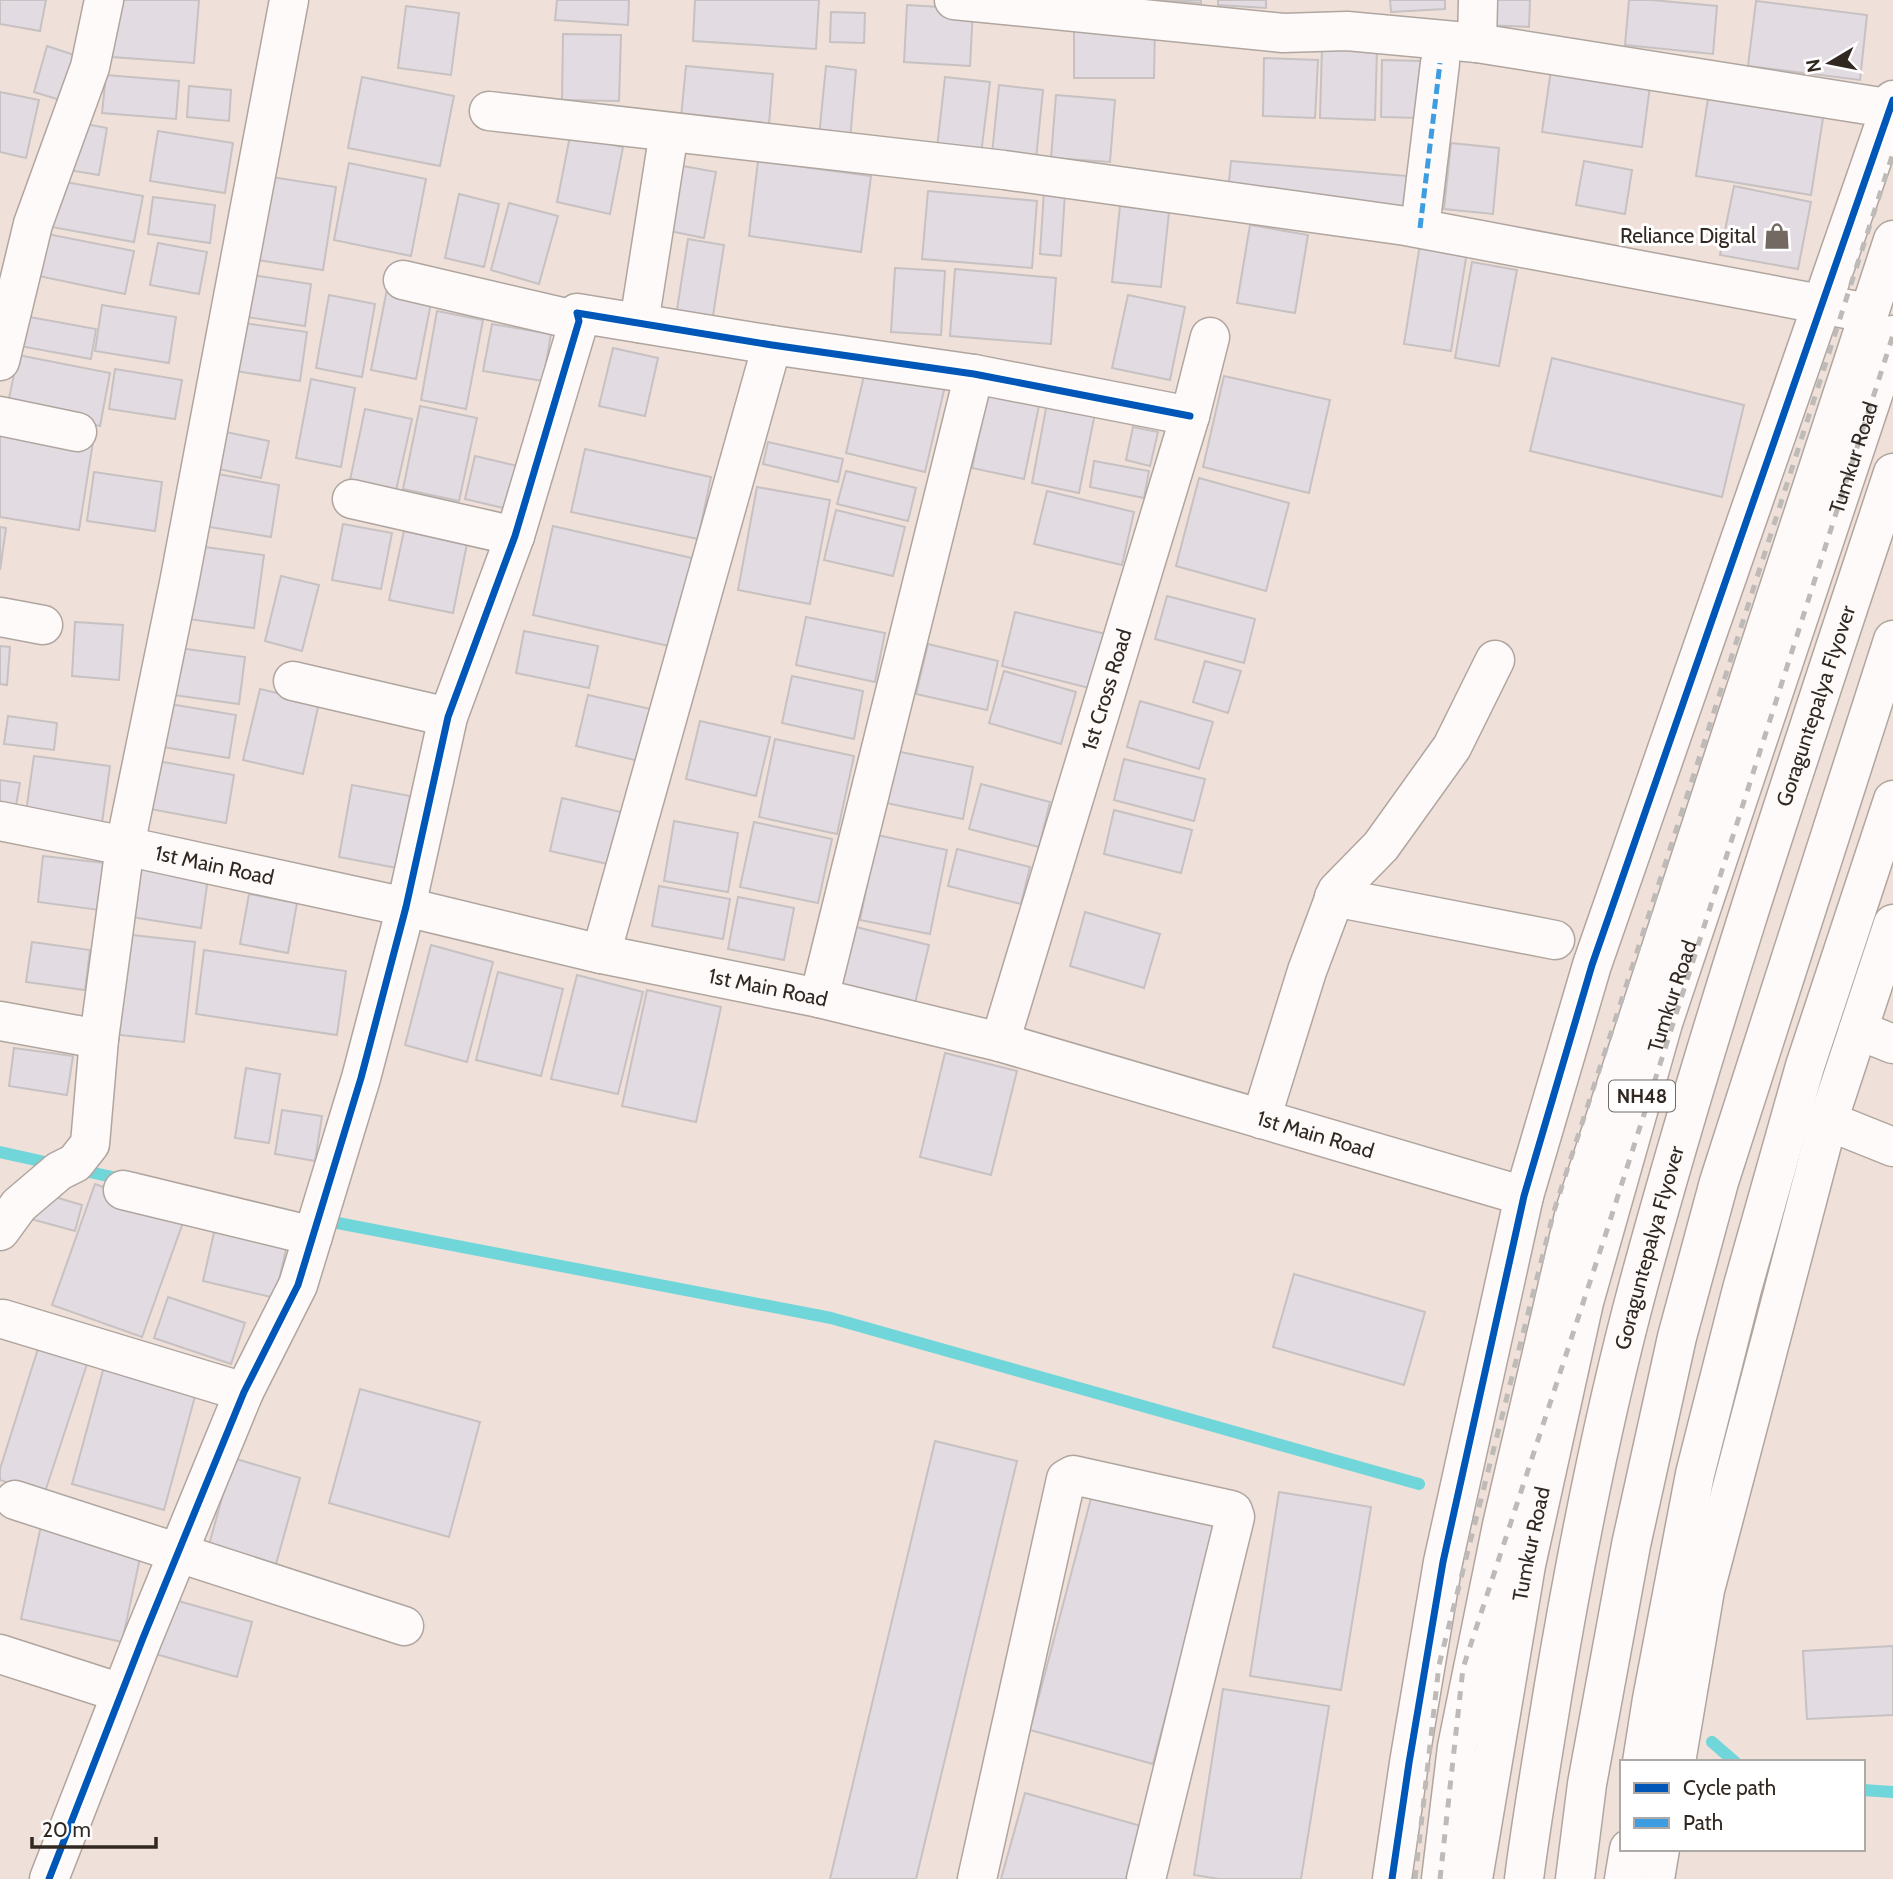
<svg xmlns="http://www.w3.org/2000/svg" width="1893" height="1879" font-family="Cabin,sans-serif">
	<rect width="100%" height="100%" fill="#efe1d9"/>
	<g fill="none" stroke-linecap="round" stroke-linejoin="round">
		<!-- stream -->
		<path stroke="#71d6da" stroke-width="12" d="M0,1152L54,1164
			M76,1169L126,1180
			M322,1220L831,1318L1419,1484
			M1712,1742L1735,1762
			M1863,1790L1893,1792"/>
	</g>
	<!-- building -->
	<path fill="#e2dbe2" stroke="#c7c1c2" stroke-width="2" d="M0,0H46L40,31L0,24Z
		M116,0H199L194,63L112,57Z
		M557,0H629L628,25L555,20Z
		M695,0H819L816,49L693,41Z
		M1158,0H1201V3Z
		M1218,0H1266V8L1218,5Z
		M1390,0H1445V9L1391,12Z
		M1483,0H1530L1529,27L1483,25Z
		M1629,0H1652L1717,6L1713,54L1625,45Z
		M1756,1L1867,15L1860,80L1748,66Z
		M907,5L973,9L970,66L904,62Z
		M406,6L459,13L451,75L398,68Z
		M831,12L865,13L864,43L830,42Z
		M1074,22L1155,23L1154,78H1074Z
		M563,34L621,35L619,101L562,100Z
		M47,46L74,55L60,100L34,92Z
		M1322,46L1377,48L1375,120L1320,118Z
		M1264,58L1318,60L1315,118L1263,116Z
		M1382,60L1423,61L1422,118L1381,117Z
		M1552,63L1651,78L1642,147L1542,132Z
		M686,66L773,74L768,137L680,128Z
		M826,66L856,70L850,140L819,137Z
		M106,75L179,81L176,119L102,113Z
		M362,77L454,96L440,166L348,148Z
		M945,77L990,82L981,154L937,148Z
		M999,85L1043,90L1036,159L992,154Z
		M189,86L231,90L229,121L187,117Z
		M0,92L39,100L26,158L0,152Z
		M1709,92L1824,112L1811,195L1696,176Z
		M1056,95L1115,100L1110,162L1051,158Z
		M75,122L107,128L99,175L68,170Z
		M158,131L233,143L225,193L150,181Z
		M570,136L623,147L610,214L557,202Z
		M1451,143L1499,148L1493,214L1444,209Z
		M758,161L871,176L861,252L749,236Z
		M1231,161L1418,177L1415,207L1228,192Z
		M1584,161L1632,170L1625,214L1576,205Z
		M349,163L426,179L411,256L334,240Z
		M672,164L716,172L704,238L660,229Z
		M265,176L336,187L323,270L251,259Z
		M60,181L143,196L134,242L52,227Z
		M1734,186L1811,202L1798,269L1720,255Z
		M928,191L1037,201L1032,268L922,259Z
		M1044,191L1065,193L1061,256L1040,254Z
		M459,194L499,204L484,267L445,258Z
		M153,197L215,205L210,243L148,234Z
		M509,203L558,216L539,284L491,270Z
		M1120,206L1169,212L1161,287L1112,282Z
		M1250,225L1308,235L1295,313L1237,303Z
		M42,233L134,251L125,294L34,275Z
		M688,239L724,245L712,322L676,316Z
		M158,243L207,252L199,294L150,285Z
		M1420,244L1467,252L1451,351L1404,344Z
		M1472,262L1517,270L1499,366L1455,358Z
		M895,268L945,271L941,335L891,332Z
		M955,269L1056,278L1051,344L950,336Z
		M253,275L311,284L305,326L247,317Z
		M387,289L432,298L416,379L371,370Z
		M329,295L375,304L362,377L316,368Z
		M1128,295L1185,307L1170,380L1112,368Z
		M102,305L176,317L169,363L95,351Z
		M437,311L483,320L466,409L421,400Z
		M24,316L96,329L91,359L20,346Z
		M236,322L307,332L300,381L229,370Z
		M492,324L551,334L543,381L483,371Z
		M613,348L658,358L645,416L599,406Z
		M18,355L110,373L100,426L7,408Z
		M1552,358L1744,405L1722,497L1530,451Z
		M866,367L945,386L925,472L846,453Z
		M115,369L182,380L175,419L109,409Z
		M1224,376L1330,400L1309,493L1203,467Z
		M311,379L355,388L341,467L296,458Z
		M989,386L1041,396L1024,479L972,468Z
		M1048,398L1096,408L1079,493L1032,483Z
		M420,406L477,418L459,501L403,489Z
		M365,409L412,419L395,495L349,485Z
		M0,427L93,442L79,530L0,517Z
		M1133,427L1158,432L1150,466L1126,460Z
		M221,431L269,441L261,478L214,468Z
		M768,442L843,459L838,482L763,464Z
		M585,449L711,477L698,539L571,512Z
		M475,456L526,468L516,511L465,499Z
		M1094,461L1149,471L1144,498L1090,487Z
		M846,471L916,488L908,521L837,504Z
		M94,472L162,482L155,531L87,521Z
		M212,473L279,485L271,537L203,526Z
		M1199,478L1289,503L1266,591L1176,566Z
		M757,487L830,500L810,604L738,590Z
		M1047,491L1134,512L1122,565L1034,544Z
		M836,510L905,527L893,576L824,560Z
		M343,524L392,533L381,589L332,580Z
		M553,526L692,558L673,647L533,615Z
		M0,527L6,528L0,570Z
		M404,531L467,544L453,613L389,600Z
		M198,546L264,555L254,628L188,619Z
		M281,576L319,585L302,651L265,641Z
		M1167,596L1255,619L1244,663L1155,639Z
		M1015,612L1114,636L1101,691L1002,666Z
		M806,617L885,633L875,682L796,665Z
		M75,622L123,625L119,680L72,676Z
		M524,631L598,646L589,688L516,673Z
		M928,644L998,661L987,710L916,694Z
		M0,646L10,647L7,685L0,684Z
		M179,648L245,657L239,704L173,695Z
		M1205,661L1241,671L1228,713L1193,702Z
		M1004,671L1076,692L1061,744L989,723Z
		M792,676L863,691L854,739L782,723Z
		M260,689L319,703L303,774L243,760Z
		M588,695L655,710L643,762L576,746Z
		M1140,701L1213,722L1199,769L1127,747Z
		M170,704L236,715L229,758L163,747Z
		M8,716L57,723L54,750L4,744Z
		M700,721L770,737L756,796L686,779Z
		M775,739L854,756L837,834L759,817Z
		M896,751L973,767L963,819L886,803Z
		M34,756L110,766L102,823L26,812Z
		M1124,759L1205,779L1194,821L1114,800Z
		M158,761L234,775L226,823L150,809Z
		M0,780L20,783L16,805L0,802Z
		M981,784L1050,802L1039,847L969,829Z
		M352,785L410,796L397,868L339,857Z
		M562,798L633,815L621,867L550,851Z
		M1114,810L1192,830L1181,873L1104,854Z
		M674,821L738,833L728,892L664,881Z
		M754,822L832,839L818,903L740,887Z
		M877,835L947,850L930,934L860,920Z
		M957,849L1030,867L1021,904L948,886Z
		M43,856L105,863L99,910L38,902Z
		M138,867L208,878L201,928L131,917Z
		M659,886L730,899L723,939L652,926Z
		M249,894L297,903L288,953L240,944Z
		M738,897L794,908L784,960L728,949Z
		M1085,912L1160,934L1144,988L1070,966Z
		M856,927L929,945L915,1003L842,985Z
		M123,934L195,942L184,1042L112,1034Z
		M32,942L90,950L85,990L26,982Z
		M431,945L493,962L467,1062L405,1045Z
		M204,950L346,971L337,1035L196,1014Z
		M498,972L563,989L541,1076L476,1060Z
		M577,975L643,992L618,1094L551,1079Z
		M647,990L721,1007L696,1122L622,1106Z
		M14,1048L73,1056L67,1095L9,1086Z
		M945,1053L1017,1071L991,1175L920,1157Z
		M246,1068L280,1074L269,1143L235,1138Z
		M282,1110L322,1116L315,1161L275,1154Z
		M95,1184L185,1217L142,1337L52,1305Z
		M38,1192L82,1205L75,1231L31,1219Z
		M215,1228L287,1245L275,1298L203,1281Z
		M1294,1274L1425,1312L1404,1385L1273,1347Z
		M168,1297L245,1323L231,1364L154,1338Z
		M42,1336L91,1352L44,1495L0,1480V1469Z
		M105,1363L197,1389L164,1510L72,1484Z
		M360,1389L480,1422L449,1537L329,1503Z
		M935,1441L1017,1461L916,1879H830Z
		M233,1458L300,1478L276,1564L209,1545Z
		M1094,1487L1217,1520L1153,1764L1030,1730Z
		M1279,1492L1371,1507L1341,1690L1250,1676Z
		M42,1521L143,1544L122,1642L21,1619Z
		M168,1598L252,1622L237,1677L152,1653Z
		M1893,1646V1715L1807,1719L1803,1651Z
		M1223,1689L1329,1706L1301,1879H1219L1194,1875Z
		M1025,1793L1141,1826L1126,1879H1001Z"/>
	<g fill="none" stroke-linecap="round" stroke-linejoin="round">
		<defs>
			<g id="minor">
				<path d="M954,0L1283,33L1347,31L1477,43L1893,109"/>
				<path d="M1477,43L1478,0"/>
				<path d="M489,111L1004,170L1406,226L1868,313"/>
				<path d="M1420,228L1440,63"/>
				<path d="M403,280L579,321"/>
				<path d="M639,323L669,132"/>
				<path d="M0,361L33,224L90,67L104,0"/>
				<path d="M0,416L77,432"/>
				<path d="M352,499L515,536"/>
				<path d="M0,617L43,625"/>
				<path d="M293,681L448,717"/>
				<path id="s1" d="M0,821L125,846L406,907L601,954L819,998L1000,1042L1524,1196"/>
				<path d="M1334,897L1555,940"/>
				<path d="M601,954L772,345"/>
				<path d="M819,998L974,374"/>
				<path d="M0,1021L99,1039"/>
				<path d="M1858,1030L1893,1044"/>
				<path id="s2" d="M1000,1042L1190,416L1210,337"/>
				<path d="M1261,1119L1307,971L1337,891L1381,846L1452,747L1495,660"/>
				<path d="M1828,1121L1893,1147"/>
				<path d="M123,1190L313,1236"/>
				<path d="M0,1231L19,1205L59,1171L75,1163L90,1144L99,1039L125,846L179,583L289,0"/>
				<path d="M3,1319L244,1392"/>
				<path d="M15,1500L404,1626"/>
				<path d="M0,1654L121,1693"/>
				<path d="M49,1879L143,1638L244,1392L298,1285L361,1078L406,907L448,717L515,536L579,321L577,313L772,345L974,374L1190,416"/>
				<path d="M977,1879L1066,1479L1073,1475L1231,1510L1233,1511L1235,1517L1146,1879"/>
			</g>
			<path id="tertiary" d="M1676,1762L1705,1590L1828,1121L1893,924
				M1392,1879L1409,1763L1443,1562L1524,1196L1592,965L1893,100
				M1441,1879L1457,1747L1502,1525L1575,1211L1893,240
				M1655,1879L1660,1849"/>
			<g id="trunk">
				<path d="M1642,1762L1652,1699L1695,1474L1742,1289L1805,1066L1893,800"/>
				<path id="s3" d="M1473,1879L1526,1565L1584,1302L1663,1023L1893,335"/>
				<path d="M1624,1879L1629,1849"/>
			</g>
			<g id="motorway">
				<path id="s4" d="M1524,1879C1532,1816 1543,1754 1553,1691C1576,1554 1603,1417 1639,1283C1713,1010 1804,742 1893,473"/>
				<path d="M1575,1879L1587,1784L1631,1545L1677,1337L1719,1182L1893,640"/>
			</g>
		</defs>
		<!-- minor casing -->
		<use href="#minor" stroke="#b0a59f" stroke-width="41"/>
		<!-- tertiary casing -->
		<use href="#tertiary" stroke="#b0a59f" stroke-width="41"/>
		<!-- trunk casing -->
		<use href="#trunk" stroke="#b0a59f" stroke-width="41"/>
		<!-- motorway casing -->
		<use href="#motorway" stroke="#b0a59f" stroke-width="41"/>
		<!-- minor -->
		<use href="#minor" stroke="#fdfaf9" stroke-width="38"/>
		<!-- tertiary -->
		<use href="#tertiary" stroke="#fdfaf9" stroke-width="38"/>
		<!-- trunk -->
		<use href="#trunk" stroke="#fdfaf9" stroke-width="38"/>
		<!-- motorway -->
		<use href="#motorway" stroke="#fdfaf9" stroke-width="38"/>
		<!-- rail -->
		<g stroke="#bdbab8" stroke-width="5" stroke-dasharray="9 9" stroke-linecap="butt">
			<path d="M1415,1879L1439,1665L1554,1211L1893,153"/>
			<path id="s5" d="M1440,1879L1463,1668L1608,1227L1893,335"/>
		</g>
		<!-- quiet -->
		<path stroke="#3e9ce0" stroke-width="5" stroke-dasharray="10 5" stroke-linecap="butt" d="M1420,228L1440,63"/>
		<defs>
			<path id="cycleway" d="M49,1879L143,1638L244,1392L298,1285L361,1078L406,907L448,717L515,536L579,321L577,313L772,345L974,374L1190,416
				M1392,1879L1409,1763L1443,1562L1524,1196L1592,965L1893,100"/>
		</defs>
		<!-- cycleway casing -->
		<use href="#cycleway" stroke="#fff" stroke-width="11"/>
		<!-- cycleway -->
		<use href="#cycleway" stroke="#0057b8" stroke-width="7"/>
	</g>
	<!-- icons -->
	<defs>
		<symbol id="shop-bare" viewBox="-9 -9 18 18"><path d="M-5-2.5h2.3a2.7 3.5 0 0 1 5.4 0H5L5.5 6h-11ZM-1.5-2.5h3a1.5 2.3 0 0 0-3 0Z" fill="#746962" stroke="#fff" stroke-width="2.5" paint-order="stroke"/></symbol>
	</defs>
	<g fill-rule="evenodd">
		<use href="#shop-bare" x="1758" y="217" width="38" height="38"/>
	</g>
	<g text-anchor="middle" stroke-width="6" stroke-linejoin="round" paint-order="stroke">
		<!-- shield labels -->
		<rect fill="#fff" stroke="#706864" stroke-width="2" x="1609" y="1080.5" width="66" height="31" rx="5"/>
		<g font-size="19" font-weight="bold" fill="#322822">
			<text x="1642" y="1103">NH48</text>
		</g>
		<!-- poi labels -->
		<g font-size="21" fill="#322822" stroke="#fff" text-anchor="end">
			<text x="1756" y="243">Reliance Digital</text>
		</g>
		<!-- street labels -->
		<g font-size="21" fill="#322822" stroke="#fff">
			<text dy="7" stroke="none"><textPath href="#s5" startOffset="1484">Tumkur Road</textPath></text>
			<text dy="7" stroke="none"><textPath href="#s2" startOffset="368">1st Cross Road</textPath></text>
			<text dy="7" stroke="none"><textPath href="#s4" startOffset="1211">Goraguntepalya Flyover</textPath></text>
			<text dy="7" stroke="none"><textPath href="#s1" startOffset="219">1st Main Road</textPath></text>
			<text dy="7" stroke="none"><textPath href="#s1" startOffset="786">1st Main Road</textPath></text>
			<text dy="7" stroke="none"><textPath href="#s3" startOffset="906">Tumkur Road</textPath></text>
			<text dy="7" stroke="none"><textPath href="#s1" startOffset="1353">1st Main Road</textPath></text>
			<text dy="7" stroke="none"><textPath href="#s4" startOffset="644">Goraguntepalya Flyover</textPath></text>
			<text dy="7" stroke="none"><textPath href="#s3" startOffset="340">Tumkur Road</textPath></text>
		</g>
	</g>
	<!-- legend -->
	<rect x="1620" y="1760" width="245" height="91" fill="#ffffff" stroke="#ada9a7" stroke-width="2"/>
	<rect x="1634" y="1783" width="35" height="10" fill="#0057b8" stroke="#ada9a7" stroke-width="2"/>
	<text x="1683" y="1795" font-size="21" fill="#322822">Cycle path</text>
	<rect x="1634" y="1818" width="35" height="10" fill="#3e9ce0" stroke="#ada9a7" stroke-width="2"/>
	<text x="1683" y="1830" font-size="21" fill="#322822">Path</text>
	<!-- north arrow -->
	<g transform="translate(1830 63) rotate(260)" stroke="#ffffff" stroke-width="5" paint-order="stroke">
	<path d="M0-5L12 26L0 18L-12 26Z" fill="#322822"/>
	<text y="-10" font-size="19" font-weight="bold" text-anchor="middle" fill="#322822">N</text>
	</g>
	<!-- scale -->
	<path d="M32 1837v10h124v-10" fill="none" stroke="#322822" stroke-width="3.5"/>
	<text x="42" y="1837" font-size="21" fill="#322822" stroke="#ffffff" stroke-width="5" paint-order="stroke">20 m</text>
</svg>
